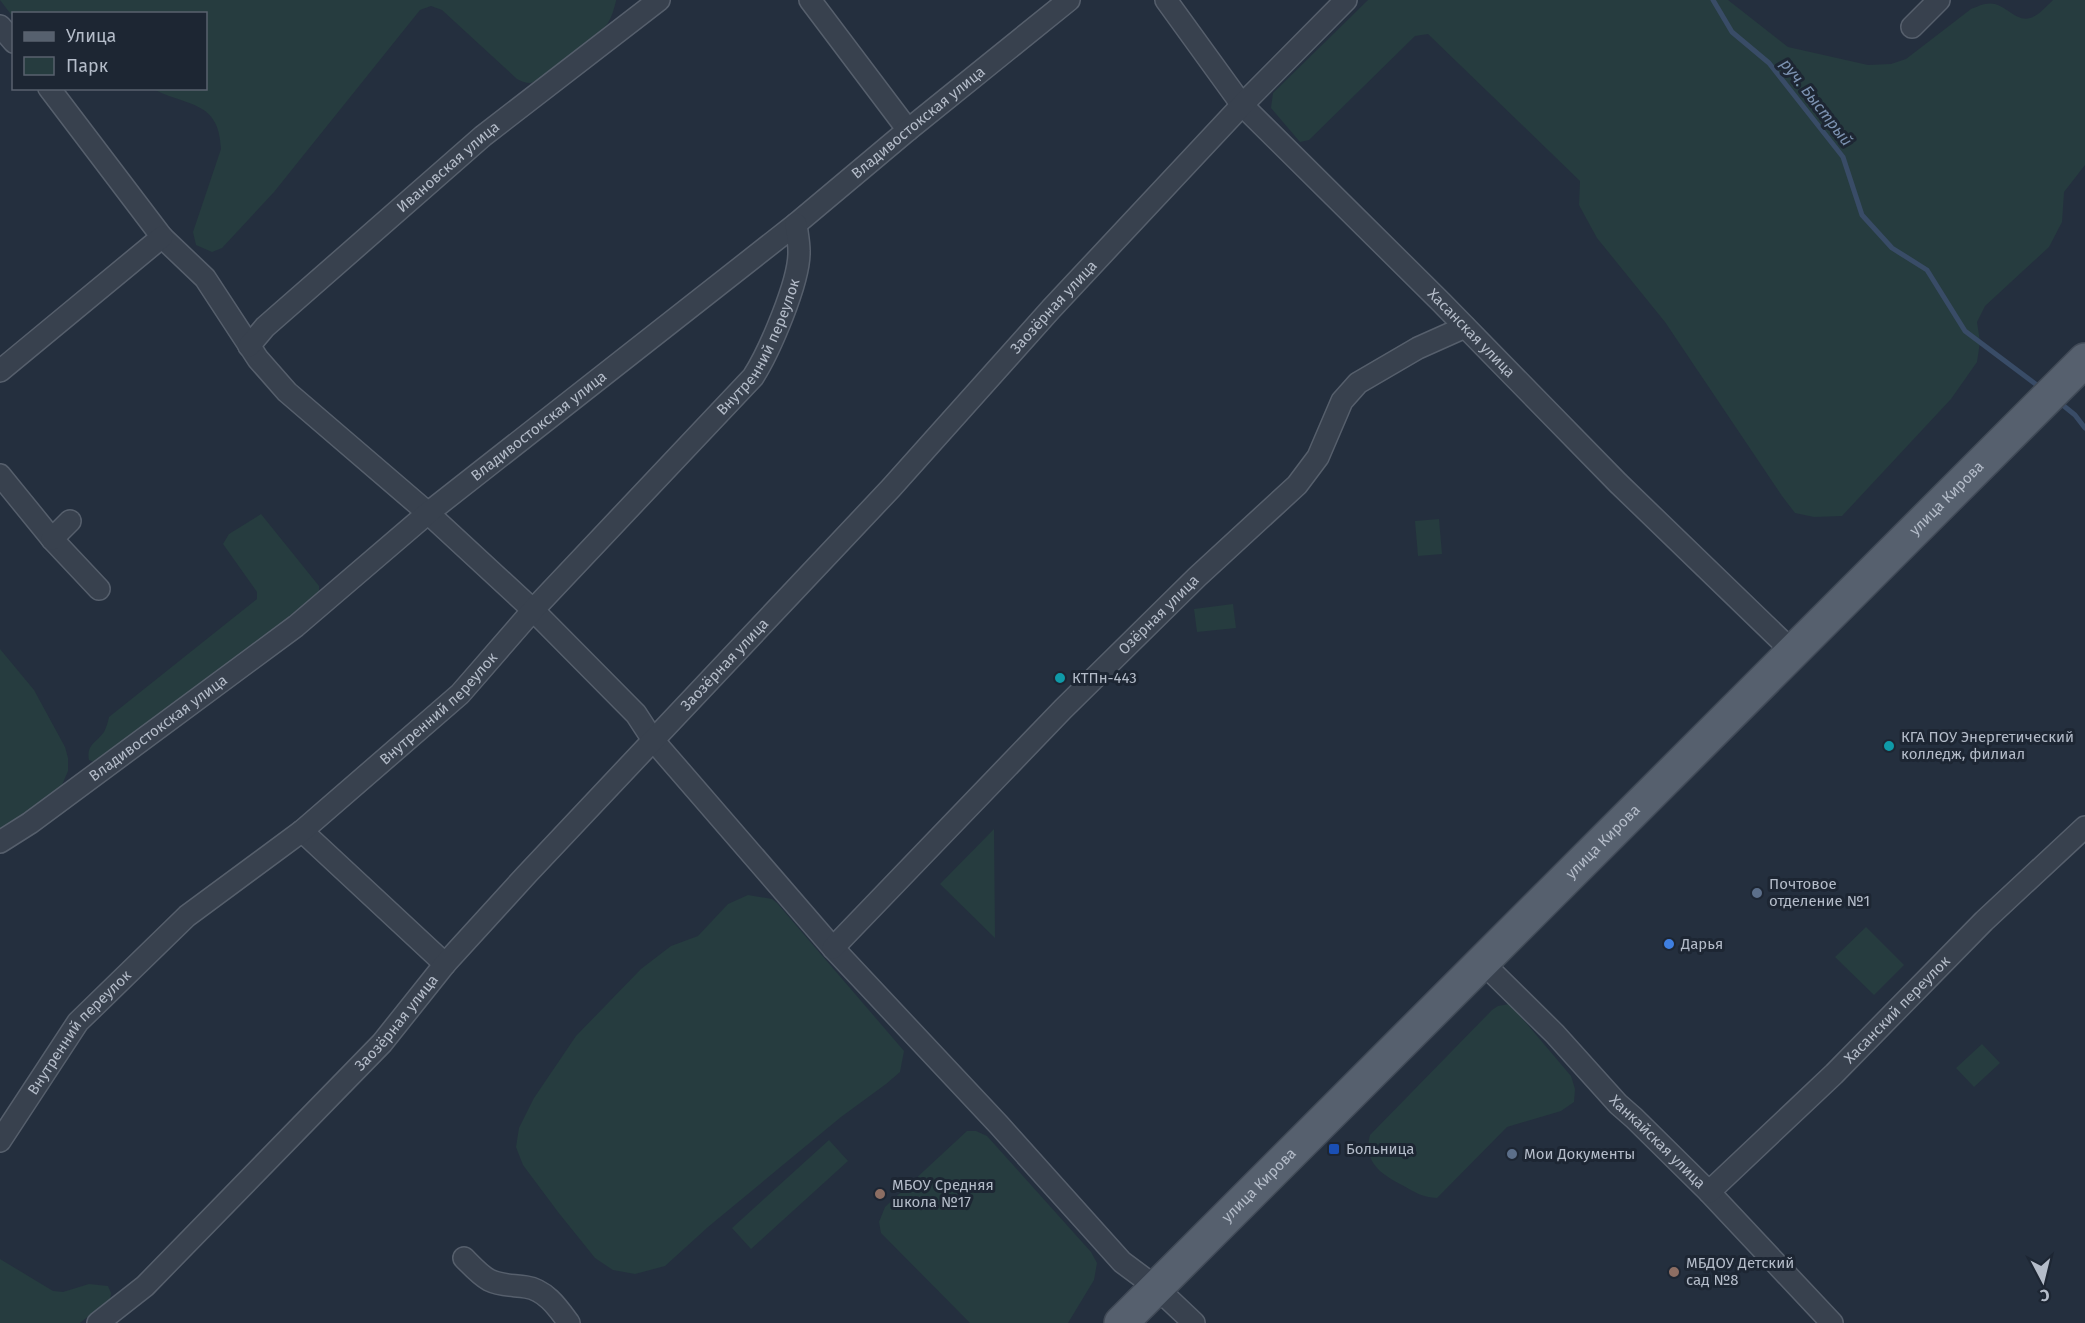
<svg xmlns="http://www.w3.org/2000/svg" width="2085" height="1323" font-family="'Fira Sans',sans-serif">
	<rect width="100%" height="100%" fill="#242f3e"/>
	<!-- green -->
	<path fill="#263c3f" d="M0,0H616V1C614,9 612,16 608,23C599,36 544,81 530,83C525,83 521,81 517,79L442,10L431,6L420,10L274,192L222,248L212,252L196,245L193,232L221,149C219,100 188,107 153,89L206,88V14H14L13,17Z
		M1368,0H1728L1788,47L1868,65L1891,64L1906,59L1971,9C1979,6 1986,2 1995,4C2007,7 2017,22 2030,18C2038,16 2047,6 2053,0H2085V165L2064,192L2062,222L2049,247L1985,306L1977,322L1980,342L1977,362L1951,399L1842,516L1814,517L1795,513L1782,496L1665,322L1597,238L1579,205L1580,181L1428,34L1415,36L1309,140L1300,142L1271,108L1273,93Z
		M261,514L319,586V595L96,763L89,760C86,745 96,743 104,732C106,728 108,722 109,717L257,599V592L223,544L229,534Z
		M1439,519L1442,554L1418,556L1415,521Z
		M1233,604L1236,628L1197,632L1194,609Z
		M0,649L34,690L65,747L68,758V771L62,785L56,793L0,835Z
		M994,829L995,938L940,884Z
		M748,895L772,899L777,903L904,1051L900,1072L886,1084L841,1117L708,1227L665,1266L635,1274L613,1270L595,1258L558,1212L523,1165L516,1147L519,1128L534,1098L576,1036L641,969L671,946L698,936L728,904Z
		M1866,927L1904,965L1874,995L1835,957Z
		M1510,1004L1571,1076L1575,1089L1574,1102L1561,1111L1507,1127L1437,1198C1422,1197 1416,1193 1402,1185C1381,1174 1363,1162 1370,1135L1492,1010L1498,1006Z
		M1982,1044L2000,1063L1974,1087L1956,1068Z
		M967,1131H976L987,1136L1091,1252L1097,1263L1094,1280L1068,1323H970L881,1233L879,1222L885,1207Z
		M829,1140L848,1161L751,1249L732,1228Z
		M0,1259L53,1291L63,1292L89,1284L108,1286L111,1293L110,1299L80,1323H0Z"/>
	<g fill="none" stroke-linecap="round" stroke-linejoin="round">
		<!-- stream -->
		<path stroke="#394c67" stroke-width="5" d="M1713,0L1732,32L1769,63L1843,157L1862,215L1892,248L1927,270L1965,331L2042,389
			M2059,402L2075,415L2085,428"/>
		<defs>
			<g id="street">
				<path d="M810,0L908,130"/>
				<path id="s1" d="M1166,0L1242,105L1441,302L1618,483L1793,652"/>
				<path d="M0,26L14,42"/>
				<path d="M1912,27L1939,0"/>
				<path d="M49,88L162,237L205,278L258,359L287,392L428,513L533,610L636,714L653,740L833,948L999,1125L1122,1262L1157,1288L1194,1323"/>
				<path id="s2" d="M249,346L265,327L483,136L659,0"/>
				<path d="M0,371L162,237"/>
				<path d="M0,475L52,539L99,589"/>
				<path d="M52,539L70,521"/>
				<path d="M302,831L445,964"/>
				<path id="s3" d="M0,842L30,823L296,626L428,513L796,224L908,130L1069,0"/>
				<path id="s4" d="M833,948L1063,709L1197,577L1297,485L1318,457L1342,401L1358,383L1418,348L1465,327"/>
				<path id="s5" d="M1483,963L1555,1034L1618,1104L1634,1118L1709,1192L1832,1323"/>
				<path id="s6" d="M0,1141L78,1022L187,916L302,831L460,694L533,610L753,377C769,352 800,281 799,251C799,242 797,233 796,224"/>
				<path id="s7" d="M1709,1192L1834,1074L1984,921L2085,827"/>
				<path d="M464,1258C471,1265 480,1275 489,1280C501,1286 513,1285 526,1287C546,1290 558,1308 569,1323"/>
				<path id="s8" d="M98,1323L145,1286L382,1043L445,964L528,873L891,488L1051,309L1242,105L1346,0"/>
			</g>
			<g id="primary">
				<path id="s9" d="M1121,1323L2085,360"/>
			</g>
		</defs>
		<!-- street casing -->
		<use href="#street" stroke="#565f6c" stroke-width="24"/>
		<!-- primary casing -->
		<use href="#primary" stroke="#414a57" stroke-width="36"/>
		<!-- street -->
		<use href="#street" stroke="#38414e" stroke-width="21"/>
		<!-- primary -->
		<use href="#primary" stroke="#56606e" stroke-width="33"/>
	</g>
	<!-- markers -->
	<g fill="#0f9aa8" stroke="#1d2633" stroke-width="2">
		<circle cx="1060" cy="678" r="6"/>
		<circle cx="1889" cy="746" r="6"/>
	</g>
	<g fill="#5c6f8a" stroke="#1d2633" stroke-width="2">
		<circle cx="1757" cy="893" r="6"/>
		<circle cx="1512" cy="1154" r="6"/>
	</g>
	<circle fill="#3f7fe0" stroke="#1d2633" stroke-width="2" cx="1669" cy="944" r="6"/>
	<rect fill="#1a4fb4" stroke="#1d2633" stroke-width="2" x="1328" y="1143" width="12" height="12" rx="3"/>
	<g fill="#8d6e63" stroke="#1d2633" stroke-width="2">
		<circle cx="880" cy="1194" r="6"/>
		<circle cx="1674" cy="1272" r="6"/>
	</g>
	<g text-anchor="middle" stroke-width="6" stroke-linejoin="round" paint-order="stroke">
		<!-- street labels -->
		<g font-size="15" fill="#b4bcc9" stroke="#1d2633">
			<text dy="5" stroke="none"><textPath href="#s3" startOffset="1167">Владивостокская улица</textPath></text>
			<text dy="5" stroke="none"><textPath href="#s2" startOffset="268">Ивановская улица</textPath></text>
			<text dy="5" stroke="none"><textPath href="#s8" startOffset="1396">Заозёрная улица</textPath></text>
			<text dy="5" stroke="none"><textPath href="#s1" startOffset="453">Хасанская улица</textPath></text>
			<text dy="5" stroke="none"><textPath href="#s6" startOffset="1107">Внутренний переулок</textPath></text>
			<text dy="5" stroke="none"><textPath href="#s3" startOffset="681">Владивостокская улица</textPath></text>
			<text dy="5" stroke="none"><textPath href="#s9" startOffset="1167">улица Кирова</textPath></text>
			<text dy="5" stroke="none"><textPath href="#s4" startOffset="466">Озёрная улица</textPath></text>
			<text dy="5" stroke="none"><textPath href="#s8" startOffset="910">Заозёрная улица</textPath></text>
			<text dy="5" stroke="none"><textPath href="#s6" startOffset="621">Внутренний переулок</textPath></text>
			<text dy="5" stroke="none"><textPath href="#s3" startOffset="195">Владивостокская улица</textPath></text>
			<text dy="5" stroke="none"><textPath href="#s9" startOffset="681">улица Кирова</textPath></text>
			<text dy="5" stroke="none"><textPath href="#s7" startOffset="262">Хасанский переулок</textPath></text>
			<text dy="5" stroke="none"><textPath href="#s8" startOffset="424">Заозёрная улица</textPath></text>
			<text dy="5" stroke="none"><textPath href="#s6" startOffset="135">Внутренний переулок</textPath></text>
			<text dy="5" stroke="none"><textPath href="#s5" startOffset="250">Ханкайская улица</textPath></text>
			<text dy="5" stroke="none"><textPath href="#s9" startOffset="195">улица Кирова</textPath></text>
		</g>
		<!-- poi labels -->
		<g font-size="15" fill="#b4bcc9" stroke="#1d2633" text-anchor="start">
			<text x="1072" y="683">КТПн-443</text>
			<text x="1901" y="742">КГА ПОУ Энергетический<tspan x="1901" dy="17">колледж, филиал</tspan></text>
			<text x="1769" y="889">Почтовое<tspan x="1769" dy="17">отделение №1</tspan></text>
			<text x="1681" y="949">Дарья</text>
			<text x="1346" y="1154">Больница</text>
			<text x="1524" y="1159">Мои Документы</text>
			<text x="892" y="1190">МБОУ Средняя<tspan x="892" dy="17">школа №17</tspan></text>
			<text x="1686" y="1268">МБДОУ Детский<tspan x="1686" dy="17">сад №8</tspan></text>
		</g>
		<!-- water labels -->
		<g font-size="16" font-style="italic" fill="#7c92b1" stroke="#1d2633">
			<text transform="translate(1817 102) rotate(52)" y="6">руч. Быстрый</text>
		</g>
	</g>
	<!-- legend -->
	<rect x="12" y="12" width="195" height="78" fill="#1d2633" stroke="#59626f" stroke-width="1.5"/>
	<rect x="24" y="32" width="30" height="9" fill="#56606e" stroke="#59626f" stroke-width="1.5"/>
	<text x="66" y="42" font-size="18" fill="#b4bcc9">Улица</text>
	<rect x="24" y="57" width="30" height="18" fill="#263c3f" stroke="#59626f" stroke-width="1.5"/>
	<text x="66" y="72" font-size="18" fill="#b4bcc9">Парк</text>
	<!-- north arrow -->
	<g transform="translate(2043 1281) rotate(173)" stroke="#1d2633" stroke-width="4.5" paint-order="stroke">
	<path d="M0-4.5L10 22L0 15L-10 22Z" fill="#b4bcc9"/>
	<text y="-9" font-size="16" font-weight="bold" text-anchor="middle" fill="#b4bcc9">С</text>
	</g>
</svg>
